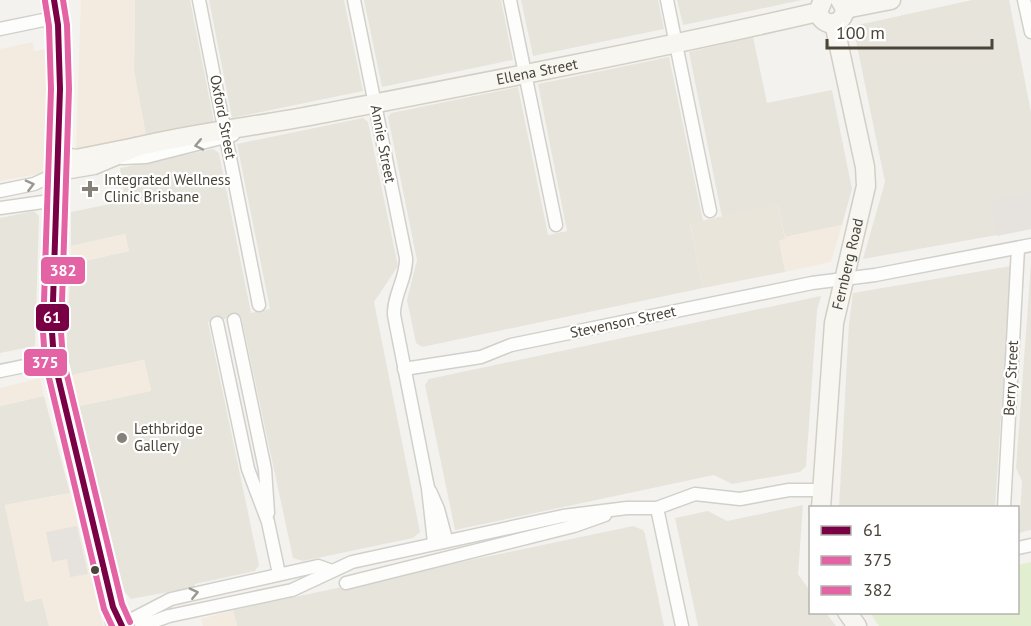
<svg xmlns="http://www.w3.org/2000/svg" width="1031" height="626" viewBox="0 0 1031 626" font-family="'PT Sans',sans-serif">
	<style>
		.residential { fill: #e7e4dc }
		.commercial { fill: #f3ebdf }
		.education { fill: #eae5da }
		.green { fill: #e1eecf }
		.parking { fill: #e6e3df }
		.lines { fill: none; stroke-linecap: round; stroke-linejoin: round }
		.street-casing { stroke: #d2d0cb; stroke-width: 15 }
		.secondary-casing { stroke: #d3cfc5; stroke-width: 21 }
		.street { stroke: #fdfdfc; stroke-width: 12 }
		.secondary { stroke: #f7f6f1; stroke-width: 18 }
		.bus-1-casing { stroke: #fff; stroke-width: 10 }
		.bus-2-casing { stroke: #fff; stroke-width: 10 }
		.bus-3-casing { stroke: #fff; stroke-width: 10 }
		.bus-1 { stroke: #7a0046; stroke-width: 6 }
		.bus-2 { stroke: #e463a4; stroke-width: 6 }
		.bus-3 { stroke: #e463a4; stroke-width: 6 }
		.oneway { stroke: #9b9791 }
		.poi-dot { fill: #868178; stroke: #fff; stroke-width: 2 }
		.bus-dot { fill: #4b4439; stroke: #fff; stroke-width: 2 }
		.labels { text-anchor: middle; stroke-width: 4.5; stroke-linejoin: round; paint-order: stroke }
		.street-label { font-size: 15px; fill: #4b4439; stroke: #fff }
		.poi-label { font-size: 15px; fill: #4b4439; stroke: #fff; text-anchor: start }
		.line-badge { stroke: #fff; stroke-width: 2 }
		.badge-label { font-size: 16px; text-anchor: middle; font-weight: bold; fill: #fff }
	</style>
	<rect width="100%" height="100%" fill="#f4f2ee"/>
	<g class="residential">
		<path d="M135,0h55l24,122 -68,14 -12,-65z"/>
		<path d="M209,0h135l19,91 -131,27z"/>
		<path d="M364,0h137l12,60 -131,27z"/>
		<path d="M521,0h137l6,29 -131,27z"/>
		<path d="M677,0h125l-119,25z"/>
		<path d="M972,0h37l22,112v117l-168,30 22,-77 -30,-146 3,-11z"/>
		<path d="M753,37l14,66 65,-13 20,99 -10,36 -57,12 -7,-32 -56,12 -33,-165z"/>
		<path d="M669,57l34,164 -13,3 13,64 -281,59 -6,-4 -9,-43 10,-40 -29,-143 3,-4 127,-26 30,148 19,-4 -29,-147z"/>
		<path d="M363,118l5,4 30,144 -24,36 46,230 -7,6 -110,23 -10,-3 -52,-242 -33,6 51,243 -4,6 -60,13v3l-64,12 -7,-8 -45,-185 72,-15 -7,-31 -72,15 -6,-24 5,-87 58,-13 -4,-17 -54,12v-34l54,-11 -5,-33 93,-19 6,4 32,160 19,-4 -33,-165z"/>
		<path d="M34,211l5,5 -4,130 -35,7v-135z"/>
		<path d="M1031,263v267l-12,3 3,-52 -6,-13z"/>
		<path d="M1011,266l-16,241h-156l10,-184 4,-30z"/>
		<path d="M821,296l-4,14 -11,156 -6,6 -68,12 -18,-9 -259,55 -30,-145 4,-6z"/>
		<path d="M44,396l26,97 -65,12 21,97 16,-4 7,28h-49v-220z"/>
		<path d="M803,505l-5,69 12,17v21l16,1 10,13h-138l-23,-108 33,-7 19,10z"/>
		<path d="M633,526l10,4 2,4 19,92h-427l-4,-16z"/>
	</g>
	<g class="commercial">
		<path d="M81,0h54l-1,71 12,65 -70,15z"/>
		<path d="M33,42l1,9 14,-2 2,123 -50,9v-132z"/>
		<path d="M842,225l-11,37 -46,10 -6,-31 6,-2v-2z"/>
		<path d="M125,234l4,17 -58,13v-18z"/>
		<path d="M144,360l7,31 -72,15 -7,-31z"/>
		<path d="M40,378l4,18 -44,10v-18z"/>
		<path d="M70,493l33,133h-54l-7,-28 -17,4 -20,-97z"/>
		<path d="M233,610l4,16h-34l-2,-7z"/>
	</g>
	<path class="education" d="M778,205l7,34 -6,2 6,31 -82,16 -13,-65z"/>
	<path class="green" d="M1031,562v64h-152l-9,-13 148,-1v-47z"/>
	<g class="parking">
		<path d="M1031,192v37l-34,7 -7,-36z"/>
		<path d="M77,526l11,48 -18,3 -3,-18 -15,3 -6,-30z"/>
	</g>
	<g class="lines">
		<g class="street-casing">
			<g id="street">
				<path d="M199,0l60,305"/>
				<path d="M354,0l52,258c1,20 -13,37 -12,57l34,173 6,54"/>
				<path d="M510,0l46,225"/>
				<path d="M667,0l43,211"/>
				<path d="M1024,0l7,32"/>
				<path d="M0,29l58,-12"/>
				<path d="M122,158l24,-1 87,-22"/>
				<path d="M0,191l34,-7 24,-11"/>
				<path d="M0,208l57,-8"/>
				<path d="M234,320l31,149 3,44"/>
				<path d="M217,323l31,146 20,53 11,52"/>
				<path d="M404,369l77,-12 30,-12 301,-62 63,-8 156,-30"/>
				<path d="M0,371l54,-11"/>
				<path d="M430,491l8,18 8,30"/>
				<path d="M657,508l25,118"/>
				<path d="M1004,508l14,-260"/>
				<path d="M1018,548l13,-3"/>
				<path d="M346,583l228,-57 31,-11"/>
				<path d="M119,626l52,-27 147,-33 14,5"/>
				<path d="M141,626l28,-10 123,-26 60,-28 211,-46 64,-8h30l38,-14 45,5 49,-9h33"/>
			</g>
		</g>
		<g class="secondary-casing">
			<g id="secondary">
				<path d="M54,0l4,25 2,64 -8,243 2,28 62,266"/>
				<path d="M823,0l-5,12c6,17 25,14 27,-3l-5,-9"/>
				<path d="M845,9l46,-9"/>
				<path id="s1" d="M136,147c61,-15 123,-21 184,-33 166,-32 333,-64 498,-102"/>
				<path d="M58,171l36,-6 42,-18 -60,12 -18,-3"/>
				<path id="s2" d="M821,508l13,-185 32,-137 -1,-19 -31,-144"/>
				<path d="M847,612l10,14"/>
			</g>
		</g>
		<use href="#street" class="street"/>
		<use href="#secondary" class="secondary"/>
		<g class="bus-1-casing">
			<path id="bus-1" d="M54,0l4,25 2,64 -8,243 2,28 59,247 9,19"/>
		</g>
		<g class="bus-2-casing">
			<path id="bus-2" d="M45,1l4,25 2,63 -8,243 2,29 59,248 8,17"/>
		</g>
		<g class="bus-3-casing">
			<path id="bus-3" d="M63,0l4,25 2,64 -8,243 2,27 59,245 8,18"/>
		</g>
		<use href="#bus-1" class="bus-1"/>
		<use href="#bus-2" class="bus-2"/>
		<use href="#bus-3" class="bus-3"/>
	</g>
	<defs><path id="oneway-chevron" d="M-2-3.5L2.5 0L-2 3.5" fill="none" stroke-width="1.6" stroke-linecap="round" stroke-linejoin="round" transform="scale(1.5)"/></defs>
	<g class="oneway">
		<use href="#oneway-chevron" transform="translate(199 145) rotate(168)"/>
		<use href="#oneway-chevron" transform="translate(30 185) rotate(-14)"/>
		<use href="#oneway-chevron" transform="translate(194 593) rotate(-13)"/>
	</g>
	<g class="poi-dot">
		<path d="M87 180h6v6h6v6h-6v6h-6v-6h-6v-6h6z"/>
		<circle cx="122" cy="438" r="6"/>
	</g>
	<circle class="bus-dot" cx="95" cy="570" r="5"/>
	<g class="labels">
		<g class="street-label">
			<text dy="5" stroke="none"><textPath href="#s1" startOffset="408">Ellena Street</textPath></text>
			<text transform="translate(223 117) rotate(79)" y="5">Oxford Street</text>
			<text transform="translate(383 144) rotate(79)" y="5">Annie Street</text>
			<text dy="5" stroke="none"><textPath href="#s2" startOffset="246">Fernberg Road</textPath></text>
			<text transform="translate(623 322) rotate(-12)" y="5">Stevenson Street</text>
			<text transform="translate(1011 378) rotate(-87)" y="5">Berry Street</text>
		</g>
		<g class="poi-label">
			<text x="104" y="185">Integrated Wellness<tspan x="104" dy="17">Clinic Brisbane</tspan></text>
			<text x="134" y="434">Lethbridge<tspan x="134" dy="17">Gallery</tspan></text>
		</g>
	</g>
	<g class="line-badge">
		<rect x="40" y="256" width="46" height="29" rx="6" fill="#e463a4"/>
		<rect x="35" y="303" width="35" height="29" rx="6" fill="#7a0046"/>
		<rect x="23" y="348" width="45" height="29" rx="6" fill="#e463a4"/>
	</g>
	<g class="badge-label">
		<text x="63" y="276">382</text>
		<text x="52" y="323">61</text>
		<text x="45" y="368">375</text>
	</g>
	<rect x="809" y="506" width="210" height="108" fill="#ffffff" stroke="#b7b4b0" stroke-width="1.5"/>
	<rect x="821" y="526" width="30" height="9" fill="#7a0046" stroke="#b7b4b0" stroke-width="1.5"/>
	<text x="863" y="536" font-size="18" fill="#4b4439">61</text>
	<rect x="821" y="556" width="30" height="9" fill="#e463a4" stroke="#b7b4b0" stroke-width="1.5"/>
	<text x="863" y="566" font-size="18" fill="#4b4439">375</text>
	<rect x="821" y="586" width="30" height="9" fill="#e463a4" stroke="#b7b4b0" stroke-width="1.5"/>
	<text x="863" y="596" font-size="18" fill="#4b4439">382</text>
	<path d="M827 39v9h165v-9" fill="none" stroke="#4b4439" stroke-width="3"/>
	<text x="836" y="39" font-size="18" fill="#4b4439" stroke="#ffffff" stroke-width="4.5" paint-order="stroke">100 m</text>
</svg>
